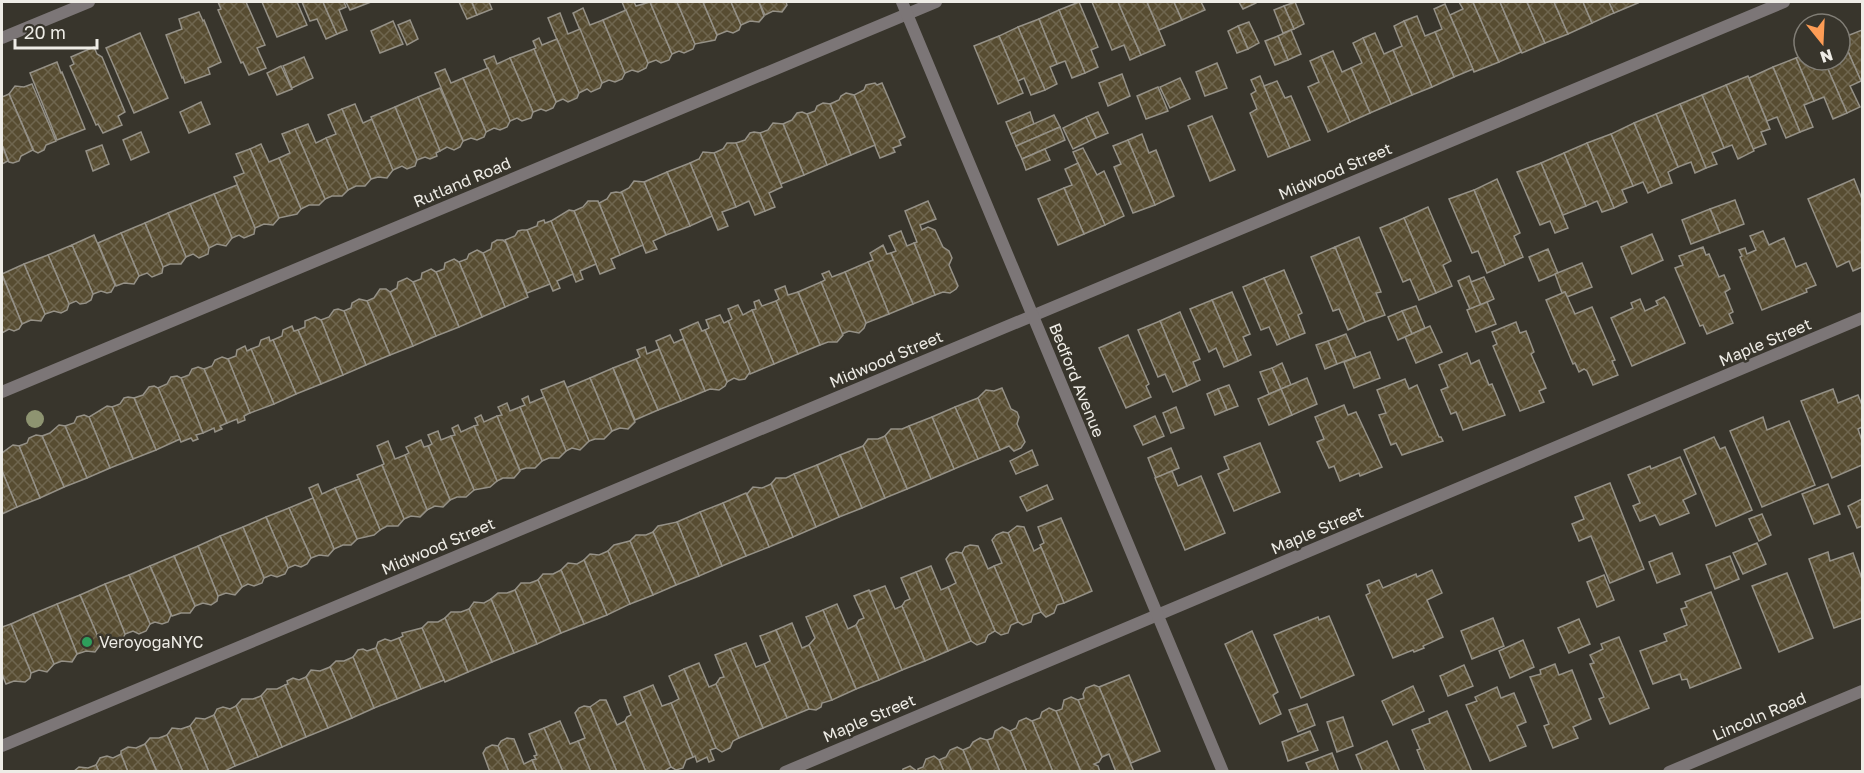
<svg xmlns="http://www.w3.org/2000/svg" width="1864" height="773" viewBox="0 0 1864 773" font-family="'Golos Text',sans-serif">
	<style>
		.building { fill: url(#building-cross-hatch); stroke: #959187; stroke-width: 1.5 }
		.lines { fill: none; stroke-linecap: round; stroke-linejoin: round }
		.minor { stroke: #7c7677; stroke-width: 12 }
		.tertiary { stroke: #7c7677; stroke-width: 12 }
		.tree { fill: #8e9471 }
		.leisure-dot { fill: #2e9e5b; stroke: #38352c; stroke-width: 2 }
		.labels { text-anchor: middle; stroke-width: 5; stroke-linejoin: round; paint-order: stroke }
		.street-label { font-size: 16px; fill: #eeece6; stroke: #38352c }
		.poi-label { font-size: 16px; fill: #eeece6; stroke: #38352c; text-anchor: start }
	</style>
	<defs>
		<pattern id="building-cross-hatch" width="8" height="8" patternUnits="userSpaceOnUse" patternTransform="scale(1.5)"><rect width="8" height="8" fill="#574c31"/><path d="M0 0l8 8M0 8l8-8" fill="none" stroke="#6f664f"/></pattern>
	</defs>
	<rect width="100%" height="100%" fill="#38352c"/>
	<g class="building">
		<path d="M218,2h28l19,43 -8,3 9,20 -17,7 -6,-13 -2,1 -23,-53 3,-1z"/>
		<path d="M262,2h35l10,23 -30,12z"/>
		<path d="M302,2h21l14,32 -11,5 -9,-20 -7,2z"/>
		<path d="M323,2h21l2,5 -7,3 8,20 -10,4z"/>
		<path d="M346,2h25l-21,8z"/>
		<path d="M459,2h13l5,13 -10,4z"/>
		<path d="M472,2h17l3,7 -15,6z"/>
		<path d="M622,2h12l2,4 14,-4 22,52 -3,6 -8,3 -5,-3 -8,3z"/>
		<path d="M650,2h27l18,42 -2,5 -9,4 -5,-2 -7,3z"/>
		<path d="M677,2h26l14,33 -2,5 -20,4z"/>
		<path d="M703,2h28l10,23 -2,5 -6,3 -6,-2 -10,4z"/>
		<path d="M731,2h28l5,14 -5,6 -9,-1 -9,4z"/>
		<path d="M759,2h27l1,3 -5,7 -9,-1 -8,4z"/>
		<path d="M1079,2l19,45 -7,3 7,17 -13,6 -26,-63z"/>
		<path d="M1092,2h26l23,53 -11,5 -6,-15 -12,5z"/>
		<path d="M1118,2h29l18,43 -24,10z"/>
		<path d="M1147,2h27l8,18 -23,10z"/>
		<path d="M1174,2h27l4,8 -23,10z"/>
		<path d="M1239,2h17v1l-13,6z"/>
		<path d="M1295,2l9,22 -10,5 -10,-23z"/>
		<path d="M1459,2h14l26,60 -25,10 -24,-57 13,-6z"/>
		<path d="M1473,2h27l21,50 -22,10z"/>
		<path d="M1500,2h27l18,41 -23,10z"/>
		<path d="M1527,2h27l14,32 -23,9z"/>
		<path d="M1554,2h29l9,21 -24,11z"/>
		<path d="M1583,2h26l5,11 -22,10z"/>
		<path d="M1609,2h28l1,1 -24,10z"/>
		<path d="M1445,4l28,65 -19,8 -19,-45 7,-3 -8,-20z"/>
		<path d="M1284,6l10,23 -11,4 -9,-23z"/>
		<path d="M583,8l7,17 13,-5 22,53 -3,6 -7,3 -6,-2 -7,3 -29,-70z"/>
		<path d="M626,10l22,53 -2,5 -8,4 -6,-2 -7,3 -22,-53z"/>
		<path d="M1059,10l26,63 -13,5 -7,-17 -8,3 -18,-45z"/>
		<path d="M199,12l4,9 1,-1 17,42 -13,6 2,6 -25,9 -2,-6 -1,1 -16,-43 16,-6 -3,-10z"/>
		<path d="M560,13l8,21 12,-5 22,54 -2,5 -9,4 -4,-3 -8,4 -31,-75z"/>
		<path d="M1417,16l8,20 10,-4 19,45 -22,10 -28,-66z"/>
		<path d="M1039,19l18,45 -7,3 7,17 -12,6 -27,-63z"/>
		<path d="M410,20l8,19 -11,6 -9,-20z"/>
		<path d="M393,21l10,23 -23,9 -9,-22z"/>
		<path d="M1404,21l28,66 -20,8 -19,-45 9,-4 -8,-20z"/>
		<path d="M1249,22l10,21 -11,6 -10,-23z"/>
		<path d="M1238,26l10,23 -11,4 -9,-22z"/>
		<path d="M1018,27l27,63 -14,5 -7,-17 -6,3 -19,-45z"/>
		<path d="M1291,30l10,24 -13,6 -10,-24z"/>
		<path d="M1862,30v51h-1l-19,-43z"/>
		<path d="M140,33l28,65 -34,15 -28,-65z"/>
		<path d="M1375,33l9,21 9,-4 19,45 -21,9 -28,-66z"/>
		<path d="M999,36l24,57 -25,11 -24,-58z"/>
		<path d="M1278,36l10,24 -13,5 -10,-24z"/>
		<path d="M539,38l3,7 15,-6 22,54 -2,5 -9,4 -5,-3 -7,3 -22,-53 2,-1 -3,-7z"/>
		<path d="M1363,38l28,66 -21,9 -19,-45 11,-5 -9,-20z"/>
		<path d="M1842,38l19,43 -11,5 10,21 -13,6 -23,-53h16v-21z"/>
		<path d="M94,47l3,7 5,3 23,55 -7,4 4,9 -19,8 -5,-9 -2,1 -26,-59 4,-2 -3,-7z"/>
		<path d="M534,49l22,53 -3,6 -7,3 -5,-2 -8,3 -23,-54z"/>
		<path d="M1333,51l9,21 9,-4 19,45 -20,9 -29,-66z"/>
		<path d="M1804,54v6h20l23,53 -14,6 -9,-22 -10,4 -18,-43z"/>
		<path d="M494,56l3,8 13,-6 23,54 -2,6 -9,3 -5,-3 -7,3 -26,-61z"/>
		<path d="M1321,56l29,66 -22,10 -20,-45 11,-5 -9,-21z"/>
		<path d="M304,57l9,21 -21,10 -9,-22z"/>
		<path d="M1796,58l18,43 -10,4 9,22 -13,5 -27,-65z"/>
		<path d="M57,62l4,11 1,-1 23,57 -28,11 -27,-67z"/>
		<path d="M1217,63l10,25 -22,8 -9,-24z"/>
		<path d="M281,66l11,23 -15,6 -10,-22z"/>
		<path d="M1773,67l27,65 -14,6 -9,-21 -10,4 -18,-43z"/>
		<path d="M488,68l22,53 -3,6 -7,3 -6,-2 -8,4 -23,-54z"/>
		<path d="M445,69l6,14 12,-5 23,54 -2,5 -7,3 -6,-2 -8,3 -28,-68z"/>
		<path d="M1122,74l8,22 -22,10 -9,-23z"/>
		<path d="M1260,76l30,72 -22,9 -18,-44 7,-4 -6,-15 5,-3 -5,-11z"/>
		<path d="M1748,76l22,53 -9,3 5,12 -13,5 -27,-64z"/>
		<path d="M1180,78l10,21 -20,9 -10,-21z"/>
		<path d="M1277,81l8,17 6,-2 19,44 -20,8 -26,-62z"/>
		<path d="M875,83l2,2 5,-2 23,54 -6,3 2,5 -8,3 2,4 -15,6 -26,-63 10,-5 2,-5z"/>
		<path d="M32,84l24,57 -10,4 -2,5 -6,3 -4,-2 -25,-57 6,-8 9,1z"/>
		<path d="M1726,85l28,66 -16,8 -6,-14 -8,3 -22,-53z"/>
		<path d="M1158,87l10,24 -22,8 -9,-23z"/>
		<path d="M440,88l23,53 -3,6 -6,3 -7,-3 -7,4 -22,-54z"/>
		<path d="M846,93l8,2 21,50 -24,10 -21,-51 9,-4 2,-4z"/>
		<path d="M9,94l24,56 -12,6 -2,5 -6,2 -4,-1 -7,-17v-48z"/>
		<path d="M1702,95l22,53 -12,5 5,11 -11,4 -26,-64z"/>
		<path d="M418,97l22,54 -4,2 1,3 -7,3 -5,-2 -8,3 -22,-53z"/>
		<path d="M201,102l9,22 -21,9 -9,-21z"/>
		<path d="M823,103l7,1 21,51 -24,10 -20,-51 8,-3 2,-5z"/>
		<path d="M355,104l8,19 9,-4 21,51 -6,8 -9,-1 -7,2 -29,-70z"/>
		<path d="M1680,104l26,64 -11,5 -4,-11 -13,5 -22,-53z"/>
		<path d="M395,107l22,53 -2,6 -8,3 -5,-3 -9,4 -22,-53z"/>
		<path d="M342,109l29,70 -6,7h-9l-8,4 -22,-52 10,-4 -8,-19z"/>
		<path d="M802,112l5,2 20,51 -23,10 -21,-51 9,-4 5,-7z"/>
		<path d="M1030,112l4,12 -23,10 -5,-12z"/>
		<path d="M1098,112l10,21 -12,5 -10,-21z"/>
		<path d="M1656,114l22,53 -10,5 4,11 -11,4 -27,-64z"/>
		<path d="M1054,115l6,12 -44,19 -5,-12z"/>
		<path d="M1212,116l23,54 -25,11 -22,-55z"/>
		<path d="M1086,117l10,21 -23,11 -10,-21z"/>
		<path d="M773,123l10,1 21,51 -23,9 -21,-51 8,-3z"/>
		<path d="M1634,123l27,64 -13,6 -5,-11 -10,4 -22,-52z"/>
		<path d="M308,124l8,19 10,-5 22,52 -6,6h-10l-7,3 -30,-70z"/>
		<path d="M1060,127l5,13 -43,19 -6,-13z"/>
		<path d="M295,129l30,70 -6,6h-10l-8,4 -22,-51 11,-5 -8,-19z"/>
		<path d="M141,132l8,20 -18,8 -8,-20z"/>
		<path d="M754,132l6,1 22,54 -13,6 6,14 -10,4 -29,-68 9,-3 5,-7z"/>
		<path d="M1142,134l7,19 7,-3 18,46 -19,9 -27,-65z"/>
		<path d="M1611,134l22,52 -11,4 5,12 -13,6 -27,-65z"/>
		<path d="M1128,140l27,65 -22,8 -19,-46 7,-3 -8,-18z"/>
		<path d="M727,143h9l29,68 -10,4 -6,-14 -13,6 -22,-54 9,-4z"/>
		<path d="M1587,143l27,65 -12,4 -5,-11 -11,5 -22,-53z"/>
		<path d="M261,144l8,18 10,-4 22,51 -4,5 -18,4 -29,-69z"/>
		<path d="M2,145l6,16 -6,3z"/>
		<path d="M102,145l7,19 -16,7 -7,-20z"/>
		<path d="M1083,148l14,27 7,-4 20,45 -19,9 -32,-73z"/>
		<path d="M250,149l29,69 -6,7 -9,-1 -9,4 -21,-51 10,-4 -8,-19z"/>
		<path d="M1045,149l5,11 -24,10 -4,-11z"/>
		<path d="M703,152l11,1 22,54 -14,5 6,14 -10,4 -28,-67 9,-4z"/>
		<path d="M1564,153l22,53 -23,9 -22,-52z"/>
		<path d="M690,163l22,53 -22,10 -23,-54z"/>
		<path d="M1078,163l27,62 -21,9 -20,-46 8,-3 -7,-16z"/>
		<path d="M1541,163l27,65 -13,5 -5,-12 -10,4 -23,-53z"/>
		<path d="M667,172l23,54 -24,9 -22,-53z"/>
		<path d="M1497,179l23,54 -6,3 9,21 -18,8 -31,-75z"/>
		<path d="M1854,179l8,20v68l-9,4 -4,-10 -12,6 -29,-68z"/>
		<path d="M634,181l10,1 22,53 -13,6 4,8 -11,4 -25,-61 8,-4z"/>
		<path d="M237,185l18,43 -1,6 -10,4 -5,-3 -7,3 -18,-44z"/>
		<path d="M1064,188l20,46 -26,11 -20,-46z"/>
		<path d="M1474,190l31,75 -18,8 -9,-22 -6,2 -23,-54z"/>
		<path d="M616,192l6,1 21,52 -23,10 -21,-52 8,-4 4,-6z"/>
		<path d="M214,194l18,44 -6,8 -9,-2 -8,4 -19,-44z"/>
		<path d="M1735,200l9,24 -24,9 -10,-24z"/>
		<path d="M588,201h10l22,54 -9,4 4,9 -15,6 -26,-63 9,-4z"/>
		<path d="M928,201l8,18 -16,6 2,5 6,-3 7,3 8,17 6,4 3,7 -3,7 9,21 -2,3 -6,4 -7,-1 -8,3 -21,-52 3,-1 -12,-31z"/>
		<path d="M190,204l19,44 -1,6 -9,4 -6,-4 -7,3 -18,-44z"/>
		<path d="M1428,207l23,54 -8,4 9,21 -16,7 -32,-75z"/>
		<path d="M1710,209l10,24 -29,11 -9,-24z"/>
		<path d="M569,210l5,1 22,53 -16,7 3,8 -7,3 -25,-61z"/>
		<path d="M168,213l18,44 -5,7h-11l-7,3 -18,-44z"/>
		<path d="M1404,218l32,75 -17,7 -9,-21 -7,3 -23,-54z"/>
		<path d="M544,220l1,3 6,-2 22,53 -16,7 3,7 -7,3 -26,-61 10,-4 1,-4z"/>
		<path d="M145,223l18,44 -1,6 -10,4 -5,-4 -8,3 -18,-43z"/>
		<path d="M522,230h5l23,54 -23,9 -22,-53 10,-4 3,-5z"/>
		<path d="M901,231l6,15 7,-3 21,52 -22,9 -22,-51 5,-2 -7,-15z"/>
		<path d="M1763,231l6,14 15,-7 12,29 10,-4 10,22 -10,4 1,3 -45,18 -22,-53 2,-1 -3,-6 6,-2 2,6 9,-4 -6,-14z"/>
		<path d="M121,233l18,43 -5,8 -10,-1 -8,3 -18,-43z"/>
		<path d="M1652,234l11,26 -31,14 -11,-27z"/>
		<path d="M94,235l21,50 -4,7 -4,1 -6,-2 -8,3 -21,-49z"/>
		<path d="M1359,237l22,55 -5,1 9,22 -20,7 -30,-75z"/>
		<path d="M497,240h6l3,3 22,54 -23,10 -22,-54 8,-4 1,-6z"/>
		<path d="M72,245l21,49 -2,6 -5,3 -6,1 -4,-3 -7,3 -21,-49z"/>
		<path d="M883,245l4,9 4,-1 22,51 -24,10 -21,-52 5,-2 -3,-7z"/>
		<path d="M1335,247l30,75 -17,8 -9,-21 -6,2 -22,-54z"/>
		<path d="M1703,247l3,8 3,-1 10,23 5,-2 6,14 -5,3 8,20 -4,2 4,9 -26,11 -4,-9 -3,1 -25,-58 8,-3 -4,-9z"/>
		<path d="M1548,249l10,24 -19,8 -10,-24z"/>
		<path d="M477,250l6,3 22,54 -23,10 -23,-55 8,-3 2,-5z"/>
		<path d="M48,255l21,49 -2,6 -6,3 -7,-2 -9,3 -21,-50z"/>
		<path d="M454,259l5,3 23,55 -23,10 -23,-55 8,-3 1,-6z"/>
		<path d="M868,262l21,52 -23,9 -21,-51z"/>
		<path d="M1582,263l10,24 -25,10 -2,-5 -3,1 -7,-19z"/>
		<path d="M24,264l21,50 -4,7 -10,-1 -9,4 -20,-50z"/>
		<path d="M431,269l5,3 23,55 -23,9 -23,-54 8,-3 1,-6z"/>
		<path d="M1284,270l18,43 -4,2 7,18 -15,6 -26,-61z"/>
		<path d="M829,271l3,6 13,-5 21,51 -2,5 -5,5 -10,-2 -7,3 -21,-52 4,-2 -3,-6z"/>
		<path d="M2,275l20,49 -3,5 -5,2 -5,-2 -7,4z"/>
		<path d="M1469,276l12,29 -11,4 -12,-28z"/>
		<path d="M1484,277l10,22 -13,6 -10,-23z"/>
		<path d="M407,278l6,4 23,54 -23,10 -23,-54 7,-4 1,-6z"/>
		<path d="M1264,278l26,61 -13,6 -8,-18 -8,3 -18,-43z"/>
		<path d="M821,282l22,53 -6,7h-9l-8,3 -22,-53z"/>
		<path d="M785,286l3,9 10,-3 22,53 -22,9 -22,-53 3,-2 -4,-9z"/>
		<path d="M380,289h6l4,3 23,54 -23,9 -23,-54 7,-3z"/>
		<path d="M1232,292l18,42 -7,3 8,18 -13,6 -26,-61z"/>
		<path d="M1565,292l10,22 17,-7 23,53 -3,1 6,14 -25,10 -6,-14 -3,-2 -5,3 -4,-9 -2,1 -27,-64z"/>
		<path d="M1664,297l3,4 18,42 -53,23 -21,-48 22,-10 -2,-5 9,-4 5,12 13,-6 -2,-4z"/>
		<path d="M359,299l8,2 23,54 -24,10 -22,-54 7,-3 1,-5z"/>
		<path d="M759,300l3,6 14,-5 22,53 -24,10 -22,-54 4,-1 -2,-7z"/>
		<path d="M1212,300l26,61 -14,6 -8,-19 -7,4 -19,-43z"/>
		<path d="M1487,302l9,22 -20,8 -9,-22z"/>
		<path d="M738,305l5,10 9,-5 22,54 -24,10 -22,-53 4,-2 -4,-10z"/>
		<path d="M1416,306l9,22 -13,6 -10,-23z"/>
		<path d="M338,309l6,2 22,54 -23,10 -22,-55 8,-3 5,-7z"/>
		<path d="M1402,311l10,23 -14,6 -10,-23z"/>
		<path d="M1180,312l20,47 -7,3 7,18 -13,6 -27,-65z"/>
		<path d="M720,315l4,8 4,-2 22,51 -5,7 -6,1 -5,-2 -7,4 -22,-52 4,-2 -3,-8z"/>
		<path d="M315,317l6,3 22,55 -22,9 -23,-54 7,-3v-6z"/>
		<path d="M1160,321l27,65 -14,6 -8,-18 -7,3 -20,-47z"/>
		<path d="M698,322l4,9 3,-1 22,52 -2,4 -6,4 -9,-1 -5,2 -25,-61z"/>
		<path d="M1516,322l4,11 6,-2 8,21 -3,2 15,34 -7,3 5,11 -24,9 -27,-65 4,-2 -5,-12z"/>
		<path d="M292,326l2,5 4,-1 23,54 -25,10 -23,-54 9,-4 1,-6z"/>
		<path d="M1430,326l12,26 -26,11 -11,-26z"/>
		<path d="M1346,334l10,23 -19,7 -9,-23z"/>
		<path d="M670,335l4,8 9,-4 22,52 -24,10 -25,-60z"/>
		<path d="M1128,335l21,49 -3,2 5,11 -25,11 -27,-60z"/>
		<path d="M269,337l1,4 3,-1 23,54 -22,10 -23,-55 8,-3 2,-6z"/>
		<path d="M1328,341l9,23 -12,5 -9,-24z"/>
		<path d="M245,346l2,5 4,-2 23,55 -24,9 -22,-54 8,-3 1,-6z"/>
		<path d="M645,347l2,7 12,-5 22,52 -23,9 -22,-51 4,-2 -3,-7z"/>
		<path d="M1370,352l10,26 -26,10 -10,-26z"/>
		<path d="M1467,353l4,11 8,-4 10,25 3,-1 13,31 -42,15 -7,-18 -5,2 -10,-24 7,-3 -9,-22z"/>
		<path d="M222,357l6,2 22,54 -6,3 1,4 -7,3 -1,-4 -10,4 -23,-54 8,-3 3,-6z"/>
		<path d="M636,359l22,51 -23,10 -22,-52z"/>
		<path d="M1282,363l9,22 -10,4 -9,-21z"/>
		<path d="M198,367l6,2 23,54 -7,3 2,3 -7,3 -1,-4 -11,5 -22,-55 8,-3 3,-6z"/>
		<path d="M613,368l22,54 -7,7 -8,-1 -8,3 -22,-53z"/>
		<path d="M1272,368l9,21 -12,5 -9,-22z"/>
		<path d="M177,376l4,2 22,55 -7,2 2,4 -5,2 -2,-3 -10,4 -23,-54 9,-4 4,-7z"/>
		<path d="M590,378l22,53 -8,8h-9l-6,2 -23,-53z"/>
		<path d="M1307,378l10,26 -25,11 -11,-26z"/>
		<path d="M1405,379l4,10 8,-4 22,52h2l2,4 -41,14 -6,-12 -5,2 -12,-30 7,-2 -9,-23z"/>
		<path d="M564,381l25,60 -9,9 -8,-2 -6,3 -25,-61z"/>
		<path d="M1229,385l9,21 -11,4 -9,-21z"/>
		<path d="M154,386l4,2 22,51 -24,11 -22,-52 9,-3 6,-8z"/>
		<path d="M1002,388l9,21 6,3 2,5 -2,7 8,18 -4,6 -7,3 -5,-5 -9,4 -22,-52 8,-8 8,1z"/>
		<path d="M1218,389l9,21 -12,5 -8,-21z"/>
		<path d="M1281,389l11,26 -23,10 -11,-26z"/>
		<path d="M1833,389l5,14 20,-8 4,10v22l-4,2 4,12v24l-30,13 -31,-77z"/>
		<path d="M528,396l2,7 14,-6 22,54 -7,7h-10l-7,3 -22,-54 5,-2 -3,-6z"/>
		<path d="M128,397l6,1 22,52 -23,9 -21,-52 8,-3 4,-6z"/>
		<path d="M978,398l22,52 -22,9 -23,-52z"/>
		<path d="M507,403l3,8 10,-4 22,54 -7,7h-9l-6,2 -23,-54 5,-1 -4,-8z"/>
		<path d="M1344,405l4,10 8,-3 26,55 -22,9 -1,-3 -19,8 -6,-15 -5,2 -12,-26 7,-3 -9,-22z"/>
		<path d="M107,406l5,1 21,52 -23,9 -21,-51z"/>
		<path d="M955,407l23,52 -24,10 -22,-52z"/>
		<path d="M1176,407l8,21 -13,5 -8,-20z"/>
		<path d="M84,415l5,2 21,51 -23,10 -22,-52 9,-3 3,-6z"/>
		<path d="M481,415l3,7 13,-6 23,55 -6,7h-11l-6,3 -23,-55 4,-1 -3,-7z"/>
		<path d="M1155,416l9,20 -21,9 -9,-19z"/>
		<path d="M932,417l22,52 -23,10 -22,-53z"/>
		<path d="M1763,417l4,13 22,-9 26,64 -53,22 -32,-76z"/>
		<path d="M59,425l6,1 22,52 -23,9 -22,-51 8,-3z"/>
		<path d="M458,425l3,7 13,-6 23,55 -7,6 -16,3 -23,-54 4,-1 -3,-7z"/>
		<path d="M909,426l22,53 -24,10 -22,-53 6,-7h11z"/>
		<path d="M438,431l3,9 10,-4 23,54 -8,7h-9l-7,3 -22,-54 4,-2 -4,-9z"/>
		<path d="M36,435l6,1 22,51 -24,11 -21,-52 8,-3 2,-5z"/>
		<path d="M885,436l22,53 -22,9 -22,-52 5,-7h10z"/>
		<path d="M1714,437l6,12 5,-2 27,63 -36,16 -32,-76z"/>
		<path d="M421,440l3,7 4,-1 22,54 -7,7 -8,-1 -8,4 -22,-55 4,-2 -3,-6z"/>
		<path d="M388,441l7,18 10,-4 22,55 -7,7 -9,-1 -7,3 -22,-54 2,-1 -7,-18z"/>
		<path d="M1260,443l20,49 -46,19 -16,-37 11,-5 -5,-12z"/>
		<path d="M13,445l6,1 21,52 -23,9 -15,-36v-18z"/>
		<path d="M863,446l22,52 -23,10 -22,-53z"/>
		<path d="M1171,448l8,20 -23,10 -8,-20z"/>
		<path d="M1032,450l6,15 -22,9 -6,-13z"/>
		<path d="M840,455l22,53 -23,9 -22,-52z"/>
		<path d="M1680,457l16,37 -13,6 6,13 -29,12 -5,-10 -15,6 -7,-15 7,-3 -12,-28 22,-9 1,3z"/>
		<path d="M382,465l22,54 -6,7h-11l-7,4 -23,-55z"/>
		<path d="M817,465l22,52 -23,10 -22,-53z"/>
		<path d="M2,471l15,36 -15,7z"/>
		<path d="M1172,471l6,15 23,-10 24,57 -40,17 -30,-72z"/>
		<path d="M794,474l22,53 -23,10 -22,-53 5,-6h10z"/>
		<path d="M359,479l21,51 -6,5 -17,4 -22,-51z"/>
		<path d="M1610,483l34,86 -34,14 -19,-47 -12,5 -7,-17 12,-5 -9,-22z"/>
		<path d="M318,484l4,10 13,-6 22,51 -6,6h-8l-9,4 -25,-61z"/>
		<path d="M771,484l22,53 -24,10 -22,-53 6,-7 9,1z"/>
		<path d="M1828,484l12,30 -26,10 -12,-30z"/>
		<path d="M1047,485l6,14 -26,12 -7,-14z"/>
		<path d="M746,493l23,54 -23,9 -23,-53z"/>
		<path d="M313,498l21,51 -6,7 -9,-1 -8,3 -22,-50z"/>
		<path d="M1862,499v27l-5,2 -9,-22z"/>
		<path d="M723,503l23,53 -24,10 -22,-54z"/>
		<path d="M289,508l22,50 -4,6 -6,3 -6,-2 -7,3 -22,-51z"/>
		<path d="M700,512l22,54 -23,10 -22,-54z"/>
		<path d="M1762,514l9,21 -12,6 -10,-22z"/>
		<path d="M266,517l22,51 -3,6 -8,3 -6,-2 -7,3 -21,-51z"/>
		<path d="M1061,518l31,73 -28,12 -23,-56 -1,-2 4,-2 -6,-16z"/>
		<path d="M677,522l22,54 -23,9 -23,-53 5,-6z"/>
		<path d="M1017,526l7,1 10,24 7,-4 23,56 -7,2 -3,8 -8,4 -5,-5 -33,-79z"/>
		<path d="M243,527l21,51 -2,5 -8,3 -6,-2 -6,3 -22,-51z"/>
		<path d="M653,532l23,53 -23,10 -23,-54 6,-6h10z"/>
		<path d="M1003,532l5,1 33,79 -8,3 -2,7 -8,3 -5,-3 -24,-56 8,-3 -10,-23 4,-5z"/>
		<path d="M220,536l22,51 -7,8 -9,-2 -8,3 -20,-50z"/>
		<path d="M630,541l23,54 -23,9 -22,-53 6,-6z"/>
		<path d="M1757,543l9,21 -23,10 -10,-21z"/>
		<path d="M970,545l8,1 10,23 6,-3 24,56 -7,3 -3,8 -7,2 -6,-4 -33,-78 3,-6z"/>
		<path d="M198,546l20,50 -1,5 -6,4 -8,-2 -8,3 -21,-50z"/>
		<path d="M608,551l22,53 -23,11 -23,-55 6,-6 9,1z"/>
		<path d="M956,552l6,1 33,78 -7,4 -3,7 -8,3 -6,-4 -23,-54 8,-4 -10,-24 4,-5z"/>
		<path d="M1828,552l2,9 23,-8 9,26v39l-28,10 -25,-69z"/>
		<path d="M1672,553l8,21 -23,9 -8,-21z"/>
		<path d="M174,556l21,50 -5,7h-9l-9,3 -22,-50z"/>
		<path d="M1730,556l9,23 -24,10 -9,-24z"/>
		<path d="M584,560l23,55 -23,9 -23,-54 7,-7 9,1z"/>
		<path d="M150,566l21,49 -3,7 -6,2 -7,-2 -5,2 -21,-49z"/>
		<path d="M931,566l10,24 7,-3 23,54 -23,10 -32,-79z"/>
		<path d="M561,570l23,54 -23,9 -23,-53 5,-6h10z"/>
		<path d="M1432,570l10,23 -15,7 16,37 -20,9 1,2 -10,4 -1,-2 -20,8 -27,-63 4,-2 -3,-8 12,-5 4,8 33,-14 1,3z"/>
		<path d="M916,572l32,79 -23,10 -23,-55 3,-5 5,-2 -9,-21z"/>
		<path d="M1787,573l26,65 -34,14 -27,-66z"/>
		<path d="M129,575l21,49 -4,7 -7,3 -6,-3 -8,3 -20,-50z"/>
		<path d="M1604,575l10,25 -17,7 -10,-25z"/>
		<path d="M538,580l23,53 -24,11 -22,-54 6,-7h9z"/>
		<path d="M105,584l20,50 -3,7 -7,3 -6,-3 -8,3 -21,-49z"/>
		<path d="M885,586l10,23 7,-3 23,55 -23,9 -33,-78z"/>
		<path d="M515,590l22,54 -23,9 -23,-54 7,-6h9z"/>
		<path d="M869,590l33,80 -23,10 -23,-55 3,-5 5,-2 -10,-22z"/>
		<path d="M1711,592l30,76 -51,20 -3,-9 -5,1 -2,-6 -27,10 -13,-33 27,-10 -3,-7 23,-9 -6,-16 6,-2 -2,-5z"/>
		<path d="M80,595l21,49 -6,8 -9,-1 -9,3 -20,-50z"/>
		<path d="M491,599l23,54 -22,9 -23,-53 5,-7 10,1z"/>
		<path d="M57,604l20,50 -5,8 -10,-1 -8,3 -21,-50z"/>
		<path d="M837,604l11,25 8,-4 23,55 -23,9 -33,-79z"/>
		<path d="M469,609l23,53 -24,10 -23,-54 6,-6h10z"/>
		<path d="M823,610l33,79 -24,11 -23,-55 6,-7 -9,-21z"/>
		<path d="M33,614l21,50 -7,8 -8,-2 -8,3 -20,-49z"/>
		<path d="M1329,616l25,59 -53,23 -27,-63 44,-18 1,3z"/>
		<path d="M445,618l23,54 -23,10 -23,-54 6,-6h10z"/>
		<path d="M1493,618l11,28 -32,13 -11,-28z"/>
		<path d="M1579,619l11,25 -21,9 -11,-25z"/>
		<path d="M792,623l10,25 7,-3 23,55 -10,3 -1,4 -5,3 -7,-1 -33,-79z"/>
		<path d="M11,624l20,49 -1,5 -5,4 -11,-1 -8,3 -4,-10v-47z"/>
		<path d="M422,628l22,52 -23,9 -22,-51 4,-2 -1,-3z"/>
		<path d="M776,630l33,79 -22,9 -23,-54 6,-3 -10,-25z"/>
		<path d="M1252,631l26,61 -5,3 8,19 -21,10 -35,-80z"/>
		<path d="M1619,637l30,71 -39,16 -11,-25 5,-2 -14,-33 4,-1 -4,-8 13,-6 -2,-5z"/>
		<path d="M399,638l22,51 -24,10 -21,-51 2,-6 7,-3 6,2z"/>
		<path d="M1523,640l11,27 -24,11 -11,-27z"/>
		<path d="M746,643l10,24 8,-3 23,54 -24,10 -33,-79z"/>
		<path d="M376,648l21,51 -23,9 -21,-51 5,-7 5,-1 4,2z"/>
		<path d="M730,649l33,79 -24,10 -23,-54 4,-6 4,-1 -9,-22z"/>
		<path d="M353,657l21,51 -22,10 -22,-51 6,-6h8z"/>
		<path d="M699,663l10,24 7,-3 23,54 -6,3 -3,7 -8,4 -6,-4 -32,-79z"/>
		<path d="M1555,664l4,11 13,-5 19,49 -18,8 5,11 -25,10 -9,-22 5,-2 -19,-47 11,-3 -1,-4z"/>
		<path d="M1464,665l9,21 -25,10 -8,-20z"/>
		<path d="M330,667l22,51 -24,10 -22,-51 5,-7 9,1z"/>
		<path d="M684,669l32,79 -6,2 4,10 -5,2 -2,-5 -10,5 -2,-6 -2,1 -22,-54 8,-4 -10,-23z"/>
		<path d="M1129,675l31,76 -29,12 -32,-76z"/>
		<path d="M306,677l22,51 -22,9 -21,-52 3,-1 -1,-3 6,-3 6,2z"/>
		<path d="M285,685l21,52 -24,10 -21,-51 6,-7h10z"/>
		<path d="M653,685l9,21 9,-3 22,54 -7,3 -3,8 -7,2 -5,-3 -32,-76z"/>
		<path d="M1094,685l5,2 35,85h-18l-7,-18 -7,3 -24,-57 6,-2 -1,-4 3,-6z"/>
		<path d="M1413,686l11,25 -31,14 -11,-24z"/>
		<path d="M1497,687l4,11 13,-5 12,29 -9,4 9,20 -36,15 -24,-56 11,-4 -2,-4z"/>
		<path d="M639,691l32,76 -8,5h-17l-21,-51 2,-4 4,-2 -7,-18z"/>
		<path d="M261,696l21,51 -24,10 -22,-51 6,-7h11z"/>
		<path d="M1071,697l7,3 24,57 -3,5 -5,2 4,2 2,6h-19l-25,-61 6,-2 2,-9z"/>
		<path d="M600,700h6l11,25 8,-4 21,51h-29l-27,-65z"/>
		<path d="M1307,704l8,21 -17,7 -9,-22z"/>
		<path d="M236,706l22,51 -23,9 -21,-51 3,-6 6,-2 7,2z"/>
		<path d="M584,706l6,1 27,65h-26l-13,-31 7,-3 -10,-25 4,-5z"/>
		<path d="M1049,708l7,3 25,61h-28l-21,-51 8,-3 2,-6z"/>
		<path d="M1447,711l25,61h-46l-9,-22 3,-1 -8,-19 18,-7 -1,-4z"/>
		<path d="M214,715l21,51 -12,6h-14l-19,-46 6,-8 9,1z"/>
		<path d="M1343,717l10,29 -16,6 -10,-30z"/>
		<path d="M1026,718l6,3 21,51h-26l-17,-41 6,-3 3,-7z"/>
		<path d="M560,721l10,23 8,-3 13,31h-28l-19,-44z"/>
		<path d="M190,726l19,46h-26l-16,-37 5,-7 9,1z"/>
		<path d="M1002,727l8,4 17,41h-27l-13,-32 6,-2 2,-7z"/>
		<path d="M544,728l19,44h-26l-5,-12 4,-1 -2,-3 3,-1 -8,-21z"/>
		<path d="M1310,731l8,19 -30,11 -6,-19z"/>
		<path d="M167,735l16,37h-26l-12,-28 5,-6h9z"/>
		<path d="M507,738l7,1 10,25 8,-4 5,12h-28l-11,-26 3,-5z"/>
		<path d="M980,738l7,2 13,32h-28l-9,-22 7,-3 3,-5z"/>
		<path d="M1387,741l13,31h-37l-7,-17z"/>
		<path d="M145,744l12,28h-29l-7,-18v-3l7,-4 8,1z"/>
		<path d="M492,745l6,1 11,26h-19l-7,-19 3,-5z"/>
		<path d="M957,747l6,3 9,22h-28l-5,-12 7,-3 4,-7z"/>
		<path d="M1332,753l7,19h-32l2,-2 -3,-7z"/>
		<path d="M121,754l7,18h-29l-3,-7 4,-7 7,-2 6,2z"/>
		<path d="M934,756l5,4 5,12h-26v-3l5,-2 3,-8z"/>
		<path d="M96,765l3,7h-26l6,-5 9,1z"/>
		<path d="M910,766l8,6h-16l1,-3z"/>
	</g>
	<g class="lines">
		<g class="minor">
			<path d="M2,38l87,-36"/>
			<path d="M2,392l934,-390"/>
			<path d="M2,746l1782,-744"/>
			<path d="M785,772l1077,-454"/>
			<path d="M1669,772l193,-81"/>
		</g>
		<path class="tertiary" d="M902,2l321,770"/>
	</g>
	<circle class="tree" cx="35" cy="419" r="9"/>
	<circle class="leisure-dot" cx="87" cy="642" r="6"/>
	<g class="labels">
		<g class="street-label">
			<text transform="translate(1335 171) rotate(-23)" y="6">Midwood Street</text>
			<text transform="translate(462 182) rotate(-23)" y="6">Rutland Road</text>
			<text transform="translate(1765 342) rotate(-23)" y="6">Maple Street</text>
			<text transform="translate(886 359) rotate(-23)" y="6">Midwood Street</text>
			<text transform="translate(1077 380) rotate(68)" y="6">Bedford Avenue</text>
			<text transform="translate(1317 530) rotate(-23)" y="6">Maple Street</text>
			<text transform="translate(438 546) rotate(-23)" y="6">Midwood Street</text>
			<text transform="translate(1759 716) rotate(-23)" y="6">Lincoln Road</text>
			<text transform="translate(869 718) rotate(-23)" y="6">Maple Street</text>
		</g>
		<g class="poi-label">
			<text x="99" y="648">VeroyogaNYC</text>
		</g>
	</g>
	<rect width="1864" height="773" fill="none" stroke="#eeece6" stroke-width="6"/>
	<g transform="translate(1822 42) rotate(162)"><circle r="28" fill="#38352c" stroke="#817e76" stroke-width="1.5"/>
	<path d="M0-4.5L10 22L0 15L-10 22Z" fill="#fd9c55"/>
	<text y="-9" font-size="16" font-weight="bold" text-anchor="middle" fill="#eeece6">N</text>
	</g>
	<path d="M15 39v9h82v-9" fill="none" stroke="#eeece6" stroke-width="3"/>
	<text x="24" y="39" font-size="18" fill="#eeece6" stroke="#38352c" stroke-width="4.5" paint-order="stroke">20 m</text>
</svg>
